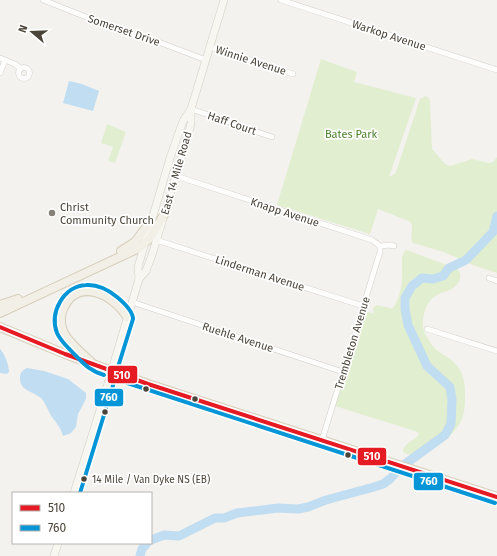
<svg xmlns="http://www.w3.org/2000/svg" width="497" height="556" viewBox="0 0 497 556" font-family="'Fira Sans',sans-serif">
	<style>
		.green { fill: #e1eecf }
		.water { fill: #c0ddf1 }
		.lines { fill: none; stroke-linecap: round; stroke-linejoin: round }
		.river { stroke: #c0ddf1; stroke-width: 9 }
		.street-casing { stroke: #d2d0cb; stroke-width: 6 }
		.secondary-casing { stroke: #d3cfc5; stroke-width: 8 }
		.primary-casing { stroke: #d6cebb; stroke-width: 10 }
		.street { stroke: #fdfdfc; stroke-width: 5 }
		.secondary { stroke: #f7f6f1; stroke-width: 7 }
		.primary { stroke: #f2efe6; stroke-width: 8 }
		.bus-1-casing { stroke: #fff; stroke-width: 7 }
		.bus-2-casing { stroke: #fff; stroke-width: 7 }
		.bus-1 { stroke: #e51a23; stroke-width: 4 }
		.bus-2 { stroke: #0696d7; stroke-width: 4 }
		.poi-dot { fill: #868178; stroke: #fff; stroke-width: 1.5 }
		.bus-dot { fill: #4b4439; stroke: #fff; stroke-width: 1.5 }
		.labels { text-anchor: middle; stroke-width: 3.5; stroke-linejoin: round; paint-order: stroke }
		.bus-label { font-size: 10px; fill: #4b4439; stroke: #fff; text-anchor: start }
		.street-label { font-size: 11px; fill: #4b4439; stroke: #fff }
		.park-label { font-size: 11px; fill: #4a7f2a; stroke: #fff }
		.poi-label { font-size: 11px; fill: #4b4439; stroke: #fff; text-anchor: start }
		.line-badge { stroke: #fff; stroke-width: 1.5 }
		.badge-label { font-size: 11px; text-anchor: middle; font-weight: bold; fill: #fff }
	</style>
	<rect width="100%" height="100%" fill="#f4f2ee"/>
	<g class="green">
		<path d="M321,59l36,13 -3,10 62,16 -27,79 4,-2 3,-3 24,-73 5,-3 4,2 1,3 2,48 13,15 5,2 22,-7 17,4 4,-1 4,-5v116l-24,-8 -29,-13 -31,-9c-4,-6 1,-14 -2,-21l-33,-13 -8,25 -93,-29z"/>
		<path d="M107,124l19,8 -11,31 -7,-2 5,-14 -12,-4z"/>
		<path d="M407,250l50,19c7,6 2,15 -5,20 -5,3 -12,3 -17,7 -9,5 -15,25 -11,35 2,6 9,16 14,20 6,5 14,8 19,15 7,8 8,18 8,28 0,7 0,15 -2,22 -5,17 -28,33 -43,41l-16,-4 -1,-3c3,-9 13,-9 16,-16l-1,-2 -83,-26 29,-95 10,3 -1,-6 4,-3 13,3h3c6,-9 9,-21 9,-32 1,-8 -2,-19 3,-25z"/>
	</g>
	<g class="water">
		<path d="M69,81l13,3 17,7 -6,20 -30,-8z"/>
		<path d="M0,349c5,5 9,17 9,23l-2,2 -7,-1z"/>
		<path d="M27,368l17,3 24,8 18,14v6l-8,15 -2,13 -5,6 -8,3c-2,-8 -6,-12 -11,-19 -4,-6 -6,-14 -11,-19 -8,-7 -22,-7 -21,-21 0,-5 3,-7 7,-9z"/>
	</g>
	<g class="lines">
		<g class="river">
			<path d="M151,540l13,-5 15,1 36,-18h9l13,-5 41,-5 20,1 10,-2 18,-7 48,-13 9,-3 7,-5 11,-12 44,-32 6,-11 1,-24 -2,-13 -23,-21 -19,-41 -3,-16v-11l7,-12 10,-8 11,1 10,-3 6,-8 17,-8 27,-28 4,-16"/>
			<path d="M140,556l2,-7 5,-6"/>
		</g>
		<g class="street-casing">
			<g id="street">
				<path d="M43,0l81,32 37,11 45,17"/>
				<path d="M281,0l216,70"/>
				<path d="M210,47l83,27"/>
				<path d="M0,58l15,6 6,5"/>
				<circle cx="24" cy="73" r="5.5"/>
				<path d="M0,73l5,-13"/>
				<path d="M191,109l81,28"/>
				<path d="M176,176l196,64 8,6 10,-1 4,1"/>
				<path d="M156,240l207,66"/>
				<path d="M489,278l8,3"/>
				<path d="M132,302l211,70"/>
				<path d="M427,329l70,22"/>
				<path d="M322,440l58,-188v-6"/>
			</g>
		</g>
		<g class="secondary-casing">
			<g id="secondary">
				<path d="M139,279l7,-8 6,-16 36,-119 3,-13v-14l33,-109"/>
				<path d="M74,493l26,-83 39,-131 -1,-12 32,-109 13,-37 8,-12"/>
				<path d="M54,556l4,-13"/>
			</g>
		</g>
		<g class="primary-casing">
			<g id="primary">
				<path d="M121,251l14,-9 16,-21"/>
				<path d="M0,305l18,-6"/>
				<path d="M0,313l139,-65 11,-10 15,-25"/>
				<path d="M0,327l65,27 83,30 349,113"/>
				<path d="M92,363c-10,-10 -24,-20 -29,-32 -3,-7 -3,-17 1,-24 15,-30 50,-12 63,10"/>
			</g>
		</g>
		<use href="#street" class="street"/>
		<use href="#secondary" class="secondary"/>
		<use href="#primary" class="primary"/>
		<g class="bus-1-casing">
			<path id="bus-1" d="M0,327l65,27 83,30 349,113"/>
		</g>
		<g class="bus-2-casing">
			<g id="bus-2">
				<path d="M104,375c-14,-4 -20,-11 -30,-21 -6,-7 -13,-12 -17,-21 -8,-21 7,-47 29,-48 11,-1 23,5 31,12 6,5 16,14 16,22l-15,48"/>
				<path d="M80,493l35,-114 380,124"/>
			</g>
		</g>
		<use href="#bus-1" class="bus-1"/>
		<use href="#bus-2" class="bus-2"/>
	</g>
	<circle class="poi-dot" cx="52" cy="213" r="4"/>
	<g class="bus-dot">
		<circle cx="146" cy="389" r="3.5"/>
		<circle cx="195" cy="399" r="3.5"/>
		<circle cx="105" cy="412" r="3.5"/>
		<circle cx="348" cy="455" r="3.5"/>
		<circle cx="84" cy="479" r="3.5"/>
	</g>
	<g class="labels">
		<g class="bus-label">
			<text x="92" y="483">14 Mile / Van Dyke NS (EB)</text>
		</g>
		<g class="street-label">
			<text transform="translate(124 30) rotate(19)" y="4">Somerset Drive</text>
			<text transform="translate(389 35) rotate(18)" y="4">Warkop Avenue</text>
			<text transform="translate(251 60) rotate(18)" y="4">Winnie Avenue</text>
			<text transform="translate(232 123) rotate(19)" y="4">Haff Court</text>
			<text transform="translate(176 173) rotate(-74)" y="4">East 14 Mile Road</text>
			<text transform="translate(285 212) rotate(18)" y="4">Knapp Avenue</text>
			<text transform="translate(260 273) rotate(18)" y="4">Linderman Avenue</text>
			<text transform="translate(238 337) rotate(18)" y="4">Ruehle Avenue</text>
			<text transform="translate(352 343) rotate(-73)" y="4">Trembleton Avenue</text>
		</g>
		<g class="park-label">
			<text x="351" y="138">Bates Park</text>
		</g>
		<g class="poi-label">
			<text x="60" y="211">Christ<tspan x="60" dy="13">Community Church</tspan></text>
		</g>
	</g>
	<g class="line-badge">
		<rect x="107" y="365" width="31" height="19" rx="4" fill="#e51a23"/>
		<rect x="94" y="388" width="30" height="19" rx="4" fill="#0696d7"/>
		<rect x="357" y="447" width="30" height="19" rx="4" fill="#e51a23"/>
		<rect x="413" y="472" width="31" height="19" rx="4" fill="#0696d7"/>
	</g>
	<g class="badge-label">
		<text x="122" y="379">510</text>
		<text x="109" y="401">760</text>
		<text x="372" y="460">510</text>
		<text x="429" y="485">760</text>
	</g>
	<rect x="12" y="492" width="140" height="52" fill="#ffffff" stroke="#b7b4b0"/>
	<rect x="20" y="505" width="20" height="6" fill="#e51a23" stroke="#b7b4b0"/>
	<text x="48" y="512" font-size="12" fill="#4b4439">510</text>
	<rect x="20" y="525" width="20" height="6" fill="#0696d7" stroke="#b7b4b0"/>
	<text x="48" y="532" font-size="12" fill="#4b4439">760</text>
	<g transform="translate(32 32) rotate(289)" stroke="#ffffff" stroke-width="3" paint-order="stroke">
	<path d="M0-3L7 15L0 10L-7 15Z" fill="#4b4439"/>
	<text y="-6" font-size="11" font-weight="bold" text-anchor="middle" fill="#4b4439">N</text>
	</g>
</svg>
